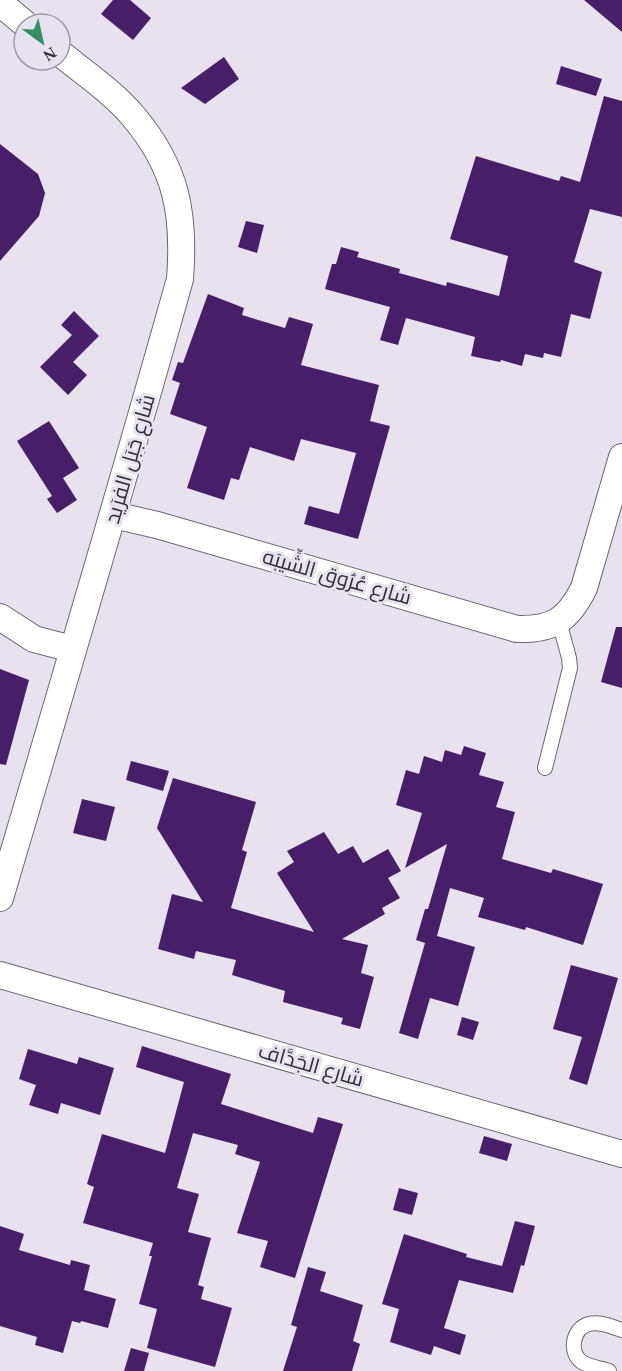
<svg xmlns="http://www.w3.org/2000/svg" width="622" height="1371" viewBox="0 0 622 1371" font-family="'Times New Roman',Cairo,serif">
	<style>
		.building { fill: #471e68 }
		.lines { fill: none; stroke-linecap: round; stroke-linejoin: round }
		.service-casing { stroke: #6c6771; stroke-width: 16 }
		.minor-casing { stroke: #6c6771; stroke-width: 28 }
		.service { stroke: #fff; stroke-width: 14 }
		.minor { stroke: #fff; stroke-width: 26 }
		.labels { text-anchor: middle; stroke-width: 6; stroke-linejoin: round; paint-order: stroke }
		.street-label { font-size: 21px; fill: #312f34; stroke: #e7e2ed }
	</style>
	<rect width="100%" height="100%" fill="#e7e2ed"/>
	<g class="building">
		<path d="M113,0h17l21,18 -18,22 -32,-26z"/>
		<path d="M584,0h38v32z"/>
		<path d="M224,57l15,22 -34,25 -24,-16z"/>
		<path d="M561,66l41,13 -6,17 -40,-12z"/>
		<path d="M604,96l18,5v116l-32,-8 -16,53 28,10 -12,47 -19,-5 -10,43 -17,-4 -1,5 -18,-4 -3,12 -21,-6 -1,2 -29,-6 4,-19 -69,-19 -8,27 -18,-5 10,-33 -65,-18 7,-25h4l5,-17 18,5 -2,5 43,12 -1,4 47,13 1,-4 52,14 9,-40 -58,-17 26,-83 83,25 2,-5 19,6z"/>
		<path d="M0,144l38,30 7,19 -6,23 -39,45z"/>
		<path d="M246,221l18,4 -7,28 -19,-6z"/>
		<path d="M208,294l36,14 -2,7 43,13 4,-11 24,7 -12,41 78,20 -9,36 20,5 -32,113 -54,-15 5,-18 30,8 17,-61 -55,-14 -7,22 -44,-14 -11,33 -8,-2 -7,22 -37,-12 20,-61 -37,-13 10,-31 -8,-3 6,-18 5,1z"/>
		<path d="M74,311l25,25 -26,26 14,13 -19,20 -28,-28 32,-32 -11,-10z"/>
		<path d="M49,421l30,47 -16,10 14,22 -20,13 -10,-14 5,-3 -35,-55z"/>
		<path d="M616,627h6v61l-21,-6z"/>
		<path d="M0,669l29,11 -23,85 -6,-1z"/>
		<path d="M464,746l22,7 -7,22 25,7 -8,25 19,5 -13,47 49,14 2,-4 50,15 -20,61 -57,-18 -1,3 -47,-13 6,-19 -34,-10 -13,48 38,11 -17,59 -28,-8 -12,41 -19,-6 26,-90 -9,-3 9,-31h3l19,-65 -42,24 17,-55 -26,-8 10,-35 13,4 5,-18 18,6 3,-12 16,5z"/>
		<path d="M131,761l38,10 -6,20 -37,-11z"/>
		<path d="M173,778l83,24 -14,48 5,2 -16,56 83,24 -37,-59 17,-11 -7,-11 37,-19 14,22 15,-8 10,17 25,-14 13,22 -13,7 12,20 -18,10 3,6 -43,25 26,6 -7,28 13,4 -14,52 -19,-5 2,-6 -60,-16 2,-11 -53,-16 4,-15 -40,-9 -2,8 -36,-10 14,-55 31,8 -46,-74z"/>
		<path d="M82,799l33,8 -9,34 -33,-8z"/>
		<path d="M571,965l47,13 -31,107 -18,-6 13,-42 -29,-8z"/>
		<path d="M462,1017l17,5 -6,18 -16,-5z"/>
		<path d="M142,1046l89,28 -10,30 92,29 5,-16 25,7 -48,154 -35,-11 8,-26 -31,-8 23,-71 -25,-8 3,-9 -45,-12 -16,55 22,6 -11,38 23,6 -13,47 6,2 -3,12 31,9 -17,59 -68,-19 10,-39 -18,-5 13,-48h-3l4,-13 -70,-20 11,-36 -7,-3 15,-50 63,19 19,-71 -48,-15z"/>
		<path d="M28,1049l49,15 2,-7 35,11 -14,47 -39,-12 -3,11 -29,-9 7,-20 -17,-6z"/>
		<path d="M484,1136l28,8 -5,17 -28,-8z"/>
		<path d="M399,1188l19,5 -6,22 -19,-5z"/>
		<path d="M515,1221l20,5 -11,40 -3,-1 -8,28 -54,-13 -15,48 22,7 -6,20 -26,-9 -3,9 -41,-13 9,-33 -17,-5 22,-70 63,20 -1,3 36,9z"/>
		<path d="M0,1226l24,8 -5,16 51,15 1,-5 19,5 -6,25 32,9 -8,29 -27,-7 -1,2 -8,-2 -9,32 -28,-8 2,-8 -37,-11z"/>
		<path d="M308,1267l18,5 -6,19 43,14 -10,36 7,3 -8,27h-69l14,-44 -6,-2z"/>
		<path d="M131,1348l18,5 -5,18h-20z"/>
	</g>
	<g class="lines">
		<g class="service-casing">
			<g id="service">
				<path d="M545,768l25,-100 -1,-10 -10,-37"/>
				<path d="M609,1371c-8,-3 -20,-4 -27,-9 -14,-10 -9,-34 7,-38 11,-3 23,3 33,6"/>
			</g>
		</g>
		<g class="minor-casing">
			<g id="minor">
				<path d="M0,3l25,21"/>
				<path d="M114,515l43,10 360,104c36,1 51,-9 67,-41l38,-131"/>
				<path d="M0,617l34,22 38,10"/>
				<path d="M0,898c61,-206 122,-412 180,-619 5,-65 -3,-111 -47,-163 -20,-24 -49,-43 -73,-63"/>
				<path d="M0,975l622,179"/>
			</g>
		</g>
		<use href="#service" class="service"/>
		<use href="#minor" class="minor"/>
	</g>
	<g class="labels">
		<g class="street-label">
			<text transform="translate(130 459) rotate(-74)" y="7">شارع جَبَل الفرَيد</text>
			<text transform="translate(337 577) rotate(16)" y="7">شارع عُرُوق الشِّيبَه</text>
			<text transform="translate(311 1065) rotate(16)" y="7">شارع الجَدَّاف</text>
		</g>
	</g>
	<g transform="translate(42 42) rotate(147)"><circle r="28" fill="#e7e2ed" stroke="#9e9aa3" stroke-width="1.5"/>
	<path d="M0-4.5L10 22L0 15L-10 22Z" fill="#348d63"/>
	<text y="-9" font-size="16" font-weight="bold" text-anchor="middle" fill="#312f34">N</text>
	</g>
</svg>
